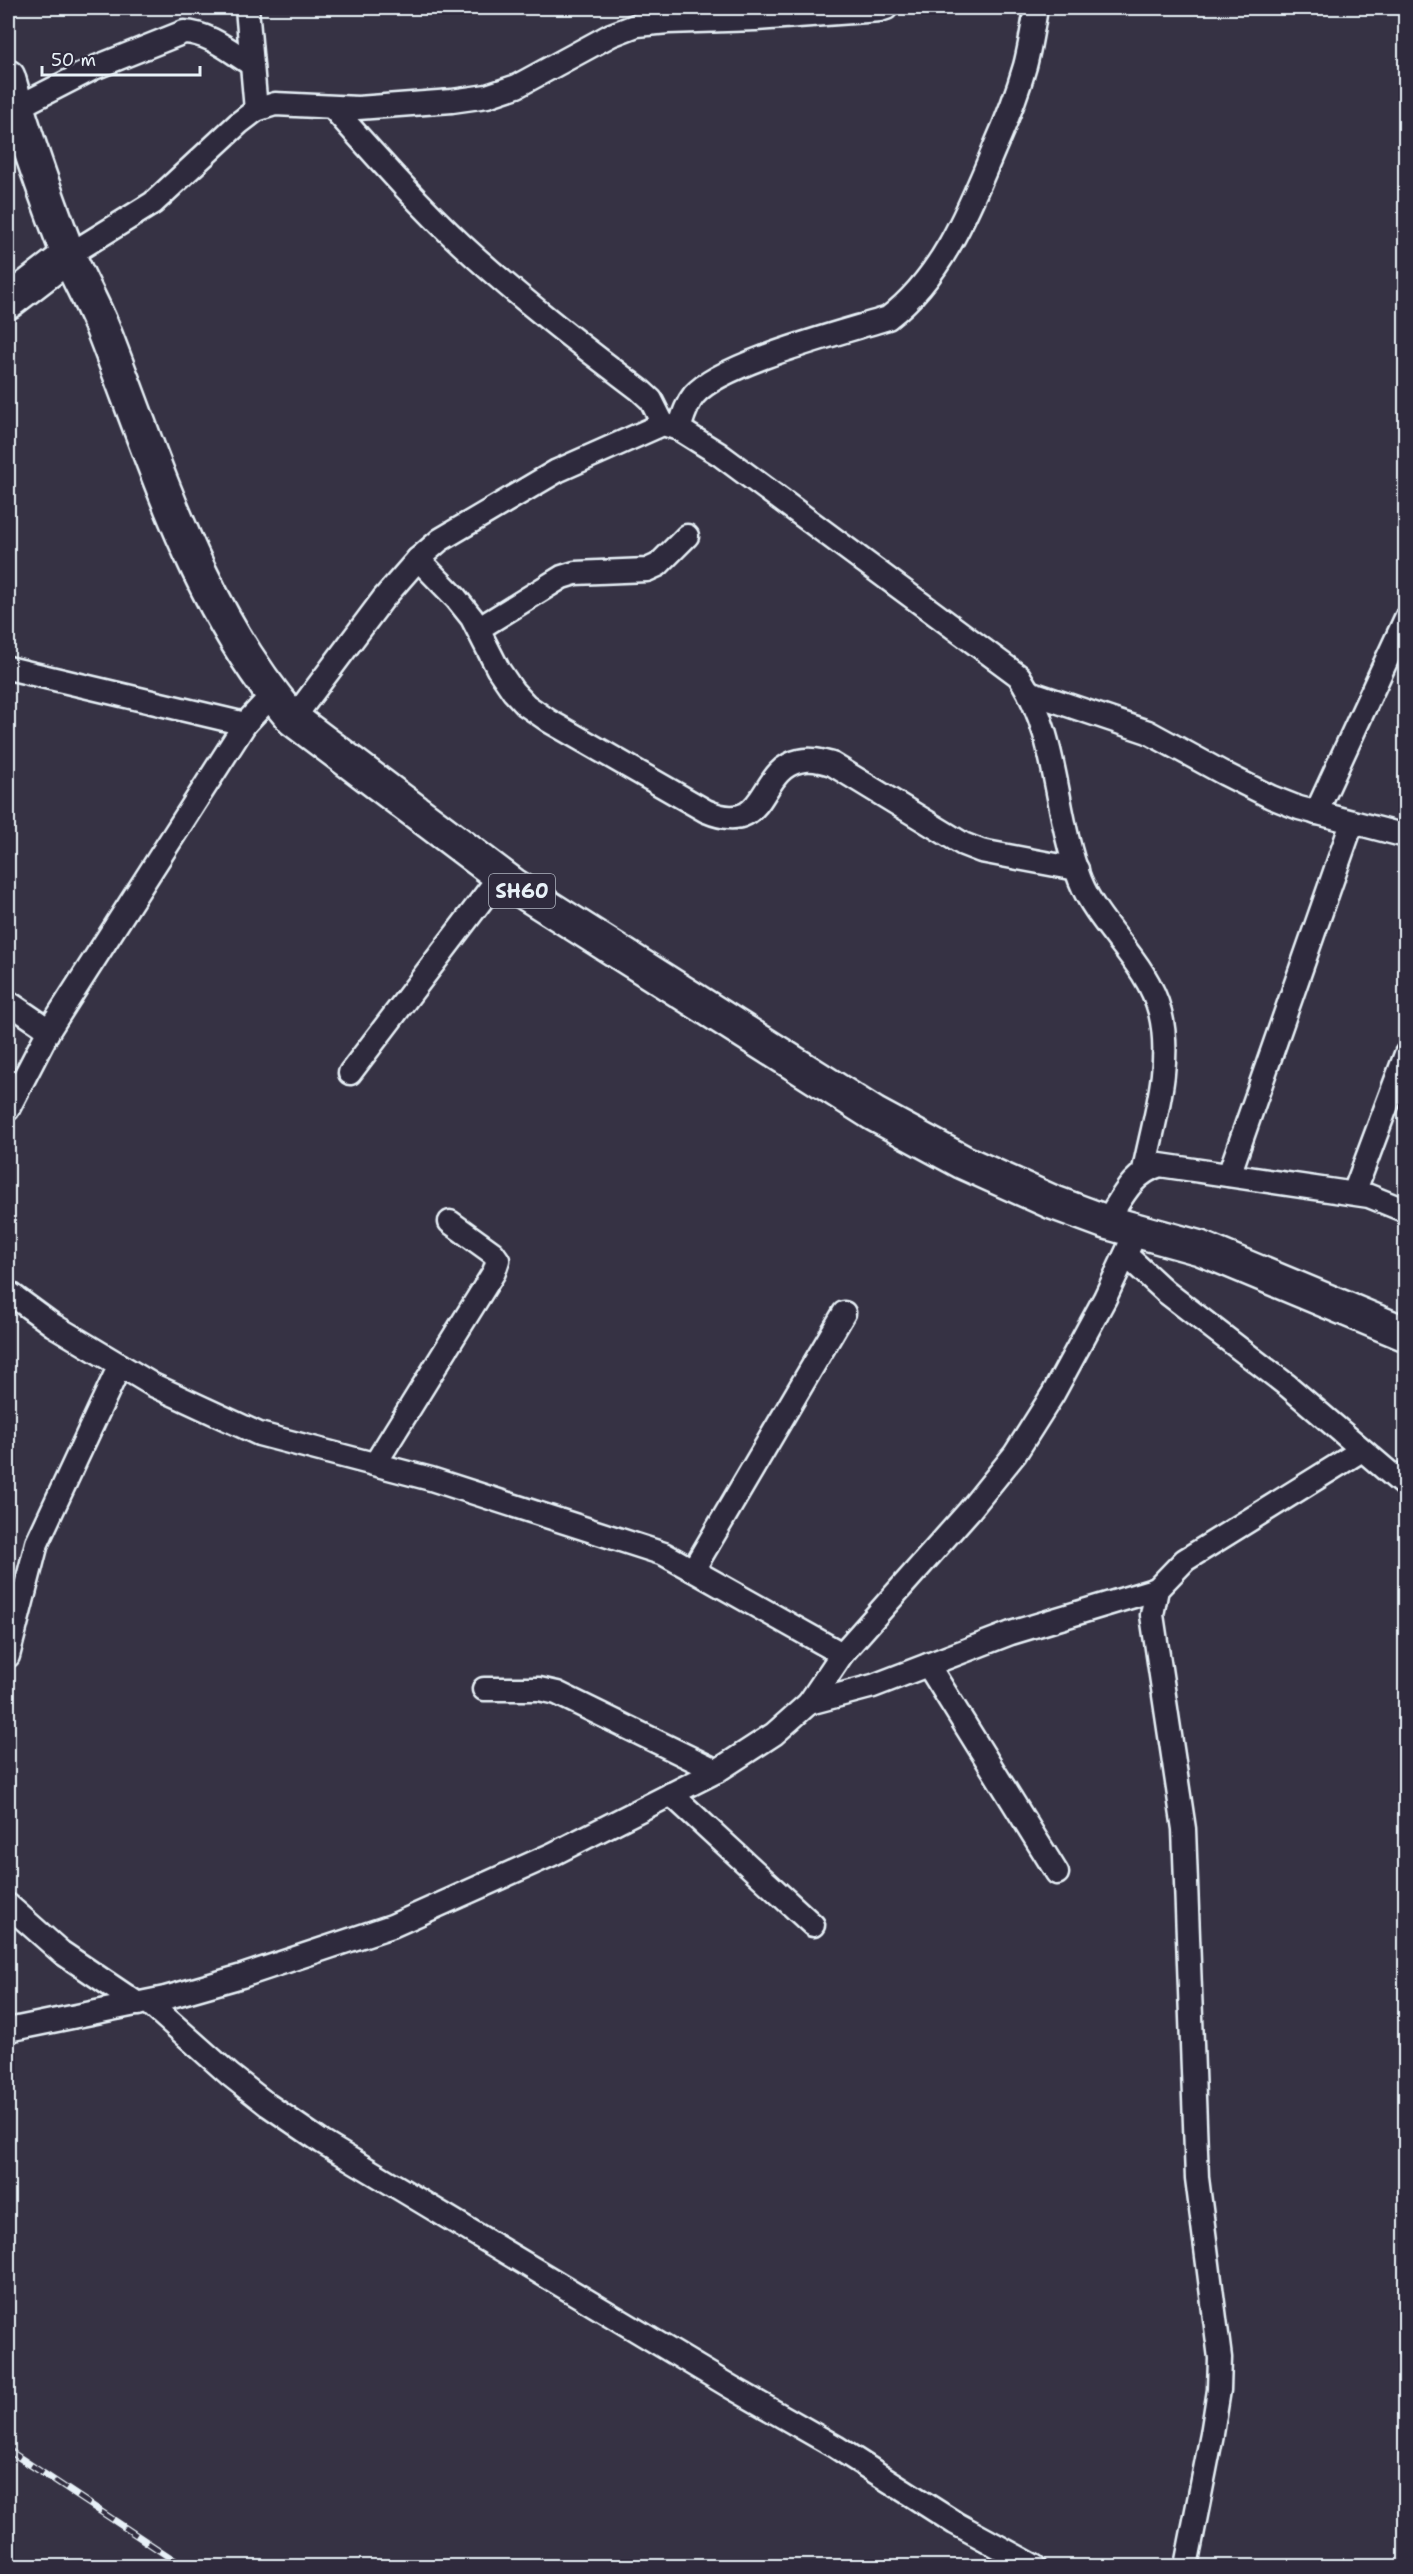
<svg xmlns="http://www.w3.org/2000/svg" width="1413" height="2574" viewBox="0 0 1413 2574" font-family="'Shantell Sans',sans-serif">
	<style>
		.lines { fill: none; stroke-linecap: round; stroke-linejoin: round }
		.street-casing { stroke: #e8f1f8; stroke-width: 27 }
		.primary-casing { stroke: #e8f1f8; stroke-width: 38 }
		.street { stroke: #2f2a3d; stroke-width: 22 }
		.primary { stroke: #2f2a3d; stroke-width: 33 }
		.rail-casing { stroke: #e8f1f8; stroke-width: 7 }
		.rail { stroke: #2f2a3d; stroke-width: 4.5; stroke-dasharray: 14; stroke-linecap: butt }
		.labels { text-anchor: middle; stroke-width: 5; stroke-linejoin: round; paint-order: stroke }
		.shield { fill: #2f2a3d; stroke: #b0b5c0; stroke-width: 1.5 }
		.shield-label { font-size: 20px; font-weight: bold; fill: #e8f1f8 }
	</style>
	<rect width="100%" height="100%" fill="#363244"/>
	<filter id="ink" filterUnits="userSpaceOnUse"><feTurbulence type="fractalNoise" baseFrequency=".0167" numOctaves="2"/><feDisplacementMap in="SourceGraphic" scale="12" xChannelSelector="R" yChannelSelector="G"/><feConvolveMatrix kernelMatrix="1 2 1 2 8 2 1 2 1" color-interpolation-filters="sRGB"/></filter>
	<g filter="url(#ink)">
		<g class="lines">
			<g class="street-casing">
				<g id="street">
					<path d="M247,8l9,102"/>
					<path d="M16,108l78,-40 90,-36c25,1 46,19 67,32"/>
					<path d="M333,108c42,47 83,94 129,137 56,52 117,99 178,145l11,10 12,24"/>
					<path d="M69,255l84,-52 86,-80 17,-13 19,-6 83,4 94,-7 35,-5 30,-10 94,-51 26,-10 31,-3 88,-3 124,-9 6,-2"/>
					<path d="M679,429c4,-12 7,-24 15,-34 27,-32 150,-63 194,-77 54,-41 81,-109 106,-169 12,-27 23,-55 31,-83 5,-19 8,-39 11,-58"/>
					<path d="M418,559l38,39 16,20 26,51 15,22 13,14 23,16 157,90c63,27 51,-41 93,-50 12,-3 22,0 33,3l131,80 18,7 96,18"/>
					<path d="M478,629l84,-52 13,-4 72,-3 11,-5 29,-29"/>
					<path d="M8,668l237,56"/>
					<path d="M1029,692l119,40 77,42 46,23 28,11 107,28"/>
					<path d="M293,719l90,-120 35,-40 22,-19 117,-69 106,-47 16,5 40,25 300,222c40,61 35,137 61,204 19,48 67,81 80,132 13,51 -6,108 -16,158"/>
					<path d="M1316,813l90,-195"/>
					<path d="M8,1002l41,28"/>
					<path d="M350,1073l150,-197"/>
					<path d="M8,1109l41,-79 196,-306 27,-29"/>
					<path d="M1229,1175l123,-352"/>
					<path d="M1354,1193l52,-139"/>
					<path d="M1106,1222c16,-24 25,-48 54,-57l209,31 37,15"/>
					<path d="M1126,1255l40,37 122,94 118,101"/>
					<path d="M8,1292l45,33 100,60 106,49 172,45 233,75 178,100"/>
					<path d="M375,1464l119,-192 4,-12 -5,-7 -43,-31"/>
					<path d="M693,1570l151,-257"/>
					<path d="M8,1656l29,-113 83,-178"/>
					<path d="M928,1665l129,208"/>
					<path d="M484,1689h55l18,4 160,78"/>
					<path d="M809,1703l64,-17 138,-53 146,-44"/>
					<path d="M671,1794l142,131"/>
					<path d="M8,1905l53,47 77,52"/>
					<path d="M148,2002l82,73 38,30 54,37 409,245 105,60 119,76 79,43"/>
					<path d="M8,2030l157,-32 77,-22 150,-50 161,-72 164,-83 57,-37 35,-31 33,-49 127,-143 46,-57 38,-60 52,-96 32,-68"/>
					<path d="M1186,2566l26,-132 7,-44 1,-32 -23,-180 -13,-349 -32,-214 5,-26 28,-29 177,-110"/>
				</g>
			</g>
			<g class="primary-casing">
				<g id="primary">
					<path d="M8,77c17,60 38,119 60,177 11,27 26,52 36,78 52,133 94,277 189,387l220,166 361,229 89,48 89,40 54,20 94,26 206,86"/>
					<path d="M8,302l61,-47"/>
				</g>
			</g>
			<use href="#street" class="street"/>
			<use href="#primary" class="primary"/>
			<g class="rail-casing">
				<path id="rail" d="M8,2450l175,116"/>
			</g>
			<use href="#rail" class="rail"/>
		</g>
	</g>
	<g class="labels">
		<rect class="shield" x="489" y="874" width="66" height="34" rx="4.5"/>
		<g class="shield-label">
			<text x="522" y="898">SH60</text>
		</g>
	</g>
	<rect width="1413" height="2574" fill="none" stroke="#2f2a3d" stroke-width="30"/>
	<rect x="15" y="15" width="1383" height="2544" fill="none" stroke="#e8f1f8" stroke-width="2" filter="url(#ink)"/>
	<path d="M42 66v9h158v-9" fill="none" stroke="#e8f1f8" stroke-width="3"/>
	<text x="51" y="66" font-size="18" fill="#e8f1f8" stroke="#2f2a3d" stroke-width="4.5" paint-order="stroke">50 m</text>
</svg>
